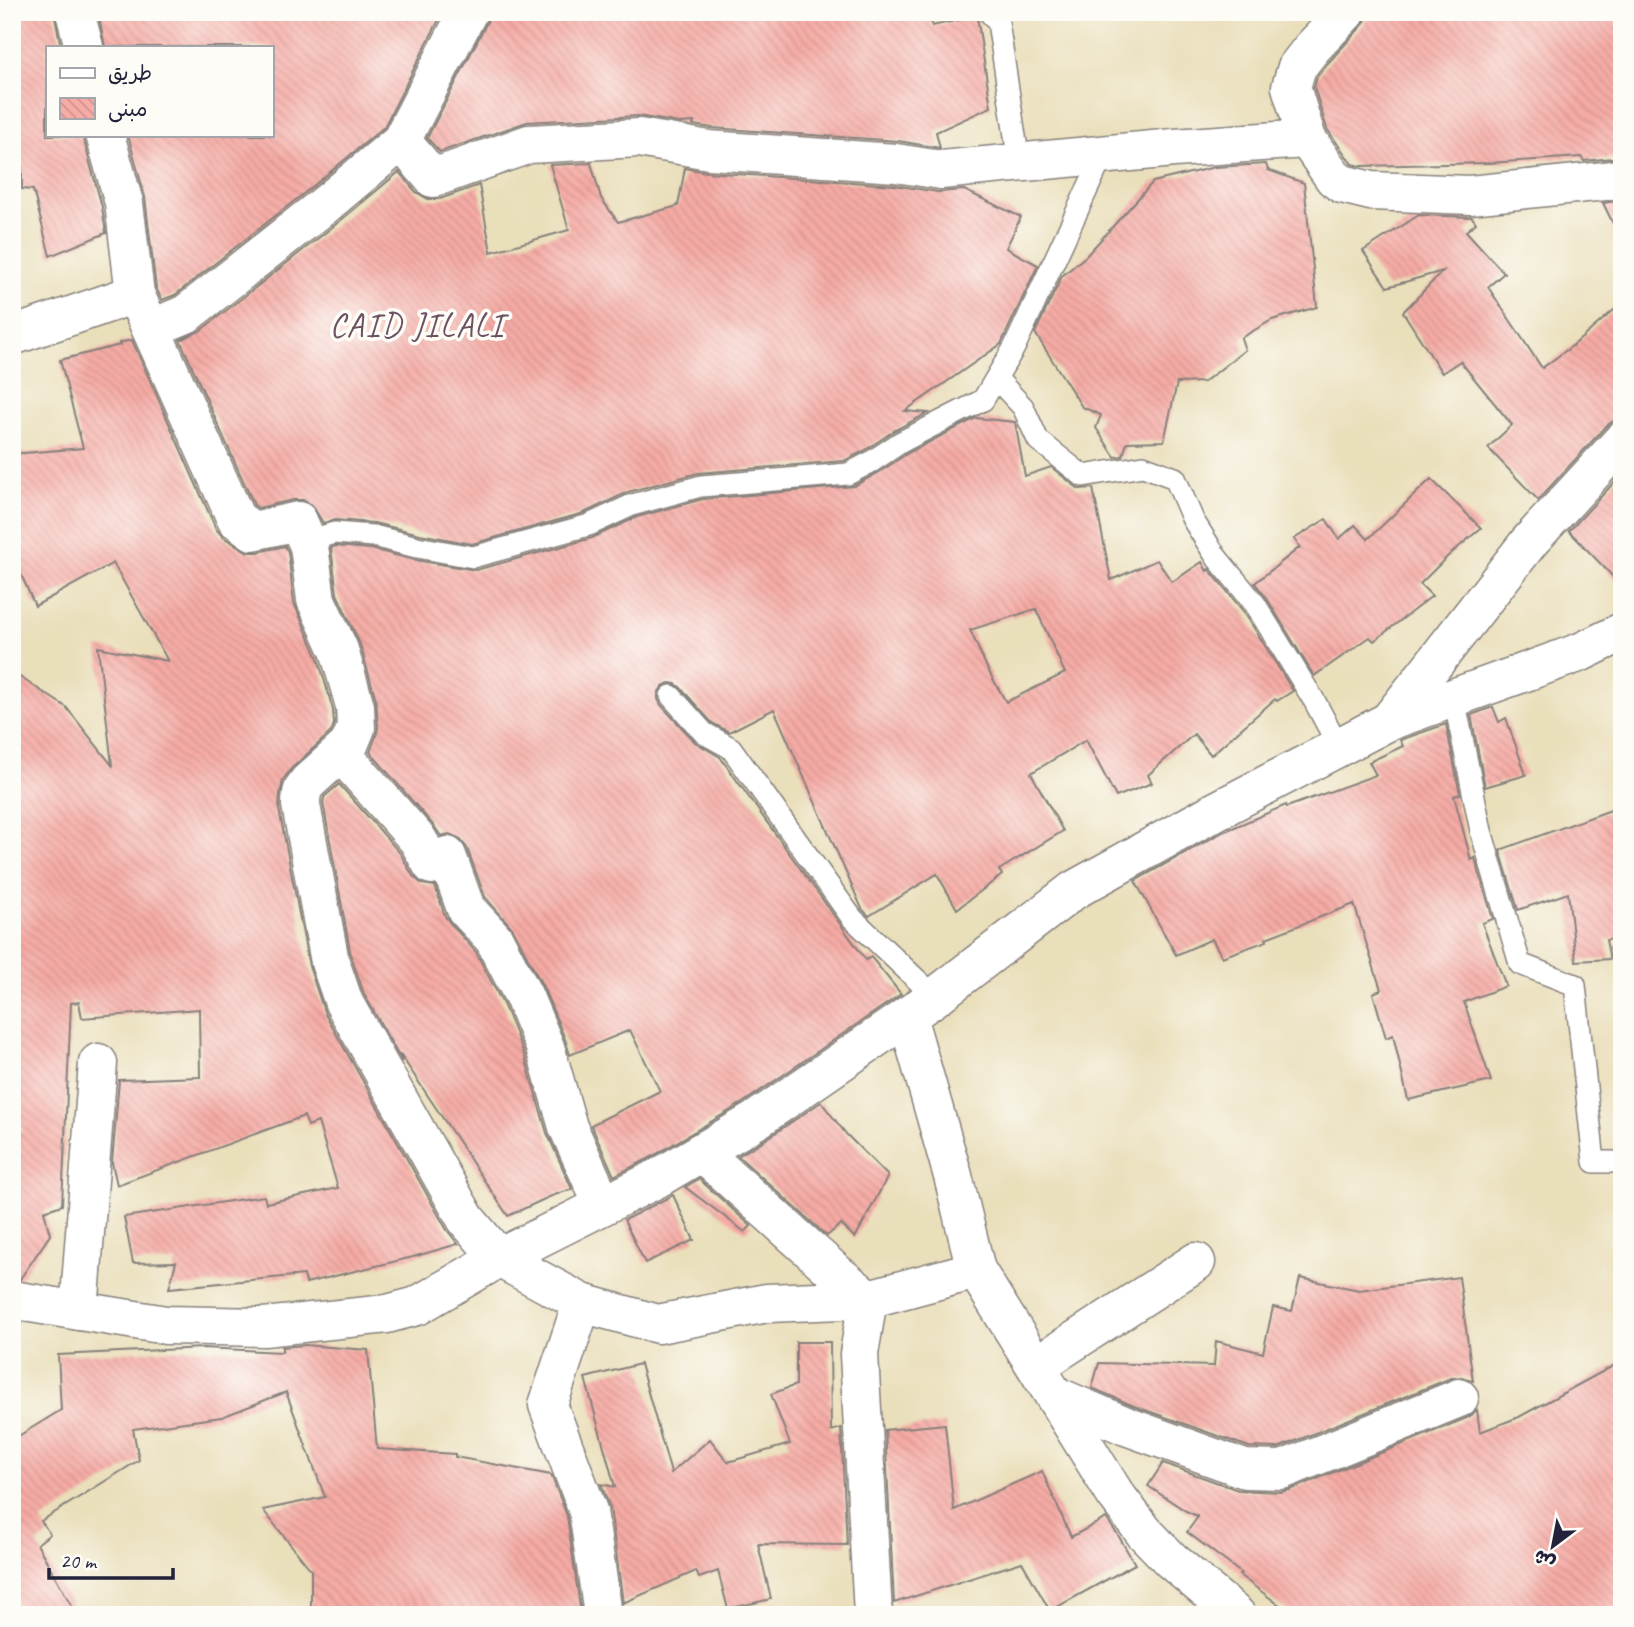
<svg xmlns="http://www.w3.org/2000/svg" width="1634" height="1627" viewBox="0 0 1634 1627" font-family="Caveat,'Playpen Sans Arabic',sans-serif">
	<style>
		.building { fill: url(#building-back-hatch); fill-rule: evenodd }
		.lines { fill: none; stroke-linecap: round; stroke-linejoin: round }
		.service-casing { stroke: #86807b; stroke-width: 24 }
		.minor-casing { stroke: #86807b; stroke-width: 41 }
		.service { stroke: #fff; stroke-width: 21 }
		.minor { stroke: #fff; stroke-width: 38 }
		.labels { text-anchor: middle; stroke-width: 7; stroke-linejoin: round; paint-order: stroke }
		.quarter-label { font-size: 33px; letter-spacing: 2px; fill: #6c5260; stroke: #fdfcf7 }
	</style>
	<defs>
		<pattern id="building-back-hatch" width="6" height="6" patternUnits="userSpaceOnUse" patternTransform="scale(1.75)"><rect width="6" height="6" fill="#f6aba5"/><path d="M-1 5l2 2M0 0l6 6M5-1l2 2" fill="none" stroke="#d3938f"/></pattern>
	</defs>
	<rect width="100%" height="100%" fill="#fdfcf7"/>
	<filter id="ink" filterUnits="userSpaceOnUse"><feTurbulence type="fractalNoise" baseFrequency=".0143" numOctaves="2"/><feDisplacementMap in="SourceGraphic" scale="14" xChannelSelector="R" yChannelSelector="G"/><feConvolveMatrix kernelMatrix="1 2 1 2 8 2 1 2 1" color-interpolation-filters="sRGB"/></filter>
	<filter id="wash" filterUnits="userSpaceOnUse"><feTurbulence type="fractalNoise" baseFrequency=".00686" numOctaves="4" result="noise"/><feDisplacementMap in="SourceGraphic" scale="28" xChannelSelector="R" yChannelSelector="G"/><feGaussianBlur stdDeviation="1.57" result="paint"/><feColorMatrix in="noise" values="0 0 0 0 0 0 0 0 0 0 0 0 0 0 0 0 0 1.4 0 .05"/><feComposite in="paint" operator="in"/></filter>
	<g filter="url(#wash)">
		<rect width="100%" height="100%" fill="#eadfbb"/>
		<g id="blocks">
			<g class="building">
				<path d="M12,12h42l7,35h-14v88h37v6l18,66 4,26 -56,23 -17,-66 -11,-1v-31l-10,2z"/>
				<path d="M98,12h345l-59,115 -72,60 -137,108 -13,5 -6,-12 -11,-91 -17,-62h143v-88h-166z"/>
				<path d="M490,12h441l1,14 45,-10 14,91 -55,25 4,16 -42,-7 -186,-13 -19,-3 1,-3 -14,1 -42,-7 -111,6 -87,30 -13,-14 60,-116z"/>
				<path d="M1367,12h255v145l-38,4 -3,-4 -93,6 -127,3 -9,-2 -25,-35 -13,-42 3,-10 11,-14 34,-37 5,-8z"/>
				<path d="M591,163l10,35 17,24 60,-16 7,-38 22,4 187,13 44,7 26,-2 57,27 -15,31 32,17 -37,79 -96,67 23,2 -33,17 -31,21 -20,10 -146,12 -70,19 -44,21 -112,31 -52,-10 -46,-11 -39,-3 -12,3 -11,-18 -9,-5h-10l-35,8 -4,-3 -74,-165 20,-9 140,-110 59,-49 17,20 12,7h12l39,-14 12,67 78,-22 -19,-65z"/>
				<path d="M1266,164l2,6 36,13 13,124 -45,13 -31,18 4,12 -41,32 -27,1 -13,58 -37,1 -4,14 -8,1 -19,-29 5,-13 -19,-8 -47,-74 27,-57 24,-20 67,-74 62,-15z"/>
				<path d="M1622,200v42l-19,-39z"/>
				<path d="M1419,215l53,2 4,6 -10,8 38,42 -16,14 54,81 34,-25 46,-40v117h-7l-9,6 -68,74 -50,-52 24,-23 -52,-64 -18,12 -39,-61 40,-41 -56,16 -24,-36z"/>
				<path d="M132,340l84,189 7,8 25,15h10l27,-6 3,6 6,51 24,55 15,52 1,14 -3,8 -40,37 -8,11 -3,15 -1,14 30,157 16,48 122,216 11,14 -45,13 -107,26 -2,-8 -135,13 7,-26 -43,1 -9,-46 140,-21 2,7 72,-15 -20,-66 -10,4 -4,-10 -187,69 -5,-22 7,-83 81,-3 -1,-68 -117,9 -3,-16 -8,1 -9,202 -18,6 6,24 -30,44h-8v-146l10,-1 -10,-41v-419l54,35 46,58 -14,-118 70,14 -55,-98 -78,43 -23,-52v-100l71,-6 -23,-88 60,-15 -1,-2z"/>
				<path d="M976,418l39,4 10,54 26,-9 28,22 14,-1 18,92 46,-20 15,22 30,-20 5,9 2,-2 35,43 49,79 -16,10 -2,-2 -64,56 -17,-21 -46,41 4,8 -36,14 -30,-57 -55,33 32,58 -64,39 3,5 -45,34 -20,-35 -68,42 -7,-7 -88,-200 -45,23 -17,-9 -32,-36 -4,-3 -7,-1 -6,3 -5,7v6l3,6 34,37 25,15 146,203 5,-3 30,37 -157,108 -96,57 -34,17 -23,-51 69,-34 -30,-61 -60,25 -5,-16 -22,-52 -30,-58 -28,-32 -18,-49 -8,-10 -10,-4 -8,2 -7,-10 -64,-74 6,-16 2,-8 -2,-28 -16,-56 -23,-50 -6,-46 4,-2 36,3 44,11 61,10 116,-32 45,-21 66,-18 151,-13 24,-13 30,-20zM1036,609l29,64 -59,29 -18,-32 -18,-40z"/>
				<path d="M1622,474v112l-53,-55z"/>
				<path d="M1431,479l50,49 -34,29 -27,27 12,12 -58,45 -4,-4 -56,39 -48,-79 -11,-14 45,-36 -6,-8 32,-20 13,20 16,-14 13,14z"/>
				<path d="M1493,707l6,15 7,-4 20,57 -41,12 -14,-72z"/>
				<path d="M1446,724l14,70 -6,2 17,64 4,-2 18,61 -11,4 24,63 -42,16 27,79 -83,19 -15,-65 -7,3 -13,-45 8,-3 -27,-86 -88,34 1,3 -45,16 -10,-18 -36,16 -41,-74 88,-49 63,-27 1,2 89,-32 -7,-13 34,-16 -3,-6z"/>
				<path d="M339,784l61,69 13,23 9,8 13,2 10,30 5,7 26,29 28,54 20,48 23,79 25,56 -23,8 -41,19 -108,-162 2,8 -38,-68 -13,-38 -28,-153 1,-6z"/>
				<path d="M1622,806v132l-16,2 4,19 -34,2 -8,-68 -50,17 -18,-60z"/>
				<path d="M821,1102l26,33 41,41 -33,62 -14,-14 -14,12 -89,-80 30,-18z"/>
				<path d="M699,1179l52,47 -6,6 -60,-45z"/>
				<path d="M673,1195l21,45 -49,23 -21,-43z"/>
				<path d="M1459,1277l14,104 -10,-4 -12,1 -173,70 -29,-1 -115,-41 -42,-18 7,-25 115,3 2,-25 47,12 10,-46 19,4 8,-33 59,12z"/>
				<path d="M796,1342h34l1,89 10,-3 6,117 -89,-1 13,55 -43,10 -10,-38 -19,7 -3,-7 -73,32 -13,-95 -9,-24 14,3 -30,-109 55,-14 31,109 39,-34 18,23 62,-18 -19,-50 25,-9z"/>
				<path d="M305,1345l63,5 9,99 78,5v3l96,18 16,41 14,99h-270v-45l-48,-60 62,-13 -39,-105 -64,25 -89,12 6,31 -98,61 9,13 -13,10 40,71h-46l-19,-17v-158l49,-30 -3,-55 145,-7 79,4v-5z"/>
				<path d="M1622,1361v254h-329l-54,-40 2,-2 -54,-41 10,-14v-2l-11,-5 -38,-25 15,-23 75,27 43,2 9,-2 177,-72 10,-8 3,22 39,-15z"/>
				<path d="M945,1424l9,86 88,-39 29,66 35,-19 12,17 17,29 -85,47 -28,-49 -128,41 -9,-173z"/>
			</g>
		</g>
	</g>
	<g filter="url(#ink)">
		<use href="#blocks" fill-opacity="0" stroke="#86807b" stroke-width="2"/>
		<g class="lines">
			<g class="service-casing">
				<g id="service">
					<path d="M989,12l9,10 21,141"/>
					<path d="M997,379l26,28 15,33 45,36 60,-10 32,12 18,42 24,38 38,46 60,98 24,45"/>
					<path d="M309,546l12,-9 13,-4 39,3 44,11 56,10 116,-32 43,-20 69,-19 147,-12 23,-12 30,-20 82,-42 31,-52 89,-193"/>
					<path d="M671,696l33,37 27,15 121,170 83,79"/>
					<path d="M1454,698l27,133 39,133 55,21 19,177h28"/>
				</g>
			</g>
			<g class="minor-casing">
				<g id="minor">
					<path d="M75,12l9,35"/>
					<path d="M1346,12l-35,37 -14,18 -6,20 16,52 27,39 8,6 29,7 99,4 135,-14 17,-3"/>
					<path d="M105,135l19,68 11,91"/>
					<path d="M401,141l32,37 96,-34 110,-6 70,12 187,13 45,7 233,-22 133,-9"/>
					<path d="M150,327l86,192 17,12 45,-10 11,25 7,54 23,50 16,56 1,22 -7,17 -41,37c-6,7 -7,13 -7,23l29,157 14,41 122,216 33,39 83,45 76,21 109,-21 101,-4 108,-29"/>
					<path d="M12,336l123,-42 15,33 10,-2 26,-11 140,-110 75,-63 67,-129"/>
					<path d="M1389,721l140,-179 93,-101"/>
					<path d="M341,753l77,87 14,25 15,-9 19,53 28,30 30,58 21,50 23,80 35,78"/>
					<path d="M907,1016l46,160 23,94 139,224 29,38 27,28 65,55"/>
					<path d="M701,1152l134,120 33,27 -9,55 14,261"/>
					<path d="M12,1300l154,25 98,2 123,-13 30,-8 82,-48 159,-80 98,-58 179,-123 139,-107 142,-79 173,-90 192,-69 41,-20"/>
					<path d="M582,1303l-34,102 40,106 15,104"/>
					<path d="M79,1311l19,-248"/>
					<path d="M1036,1366l160,-104"/>
					<path d="M1056,1396l70,30 119,43 37,1 177,-72"/>
				</g>
			</g>
			<use href="#service" class="service"/>
			<use href="#minor" class="minor"/>
		</g>
	</g>
	<g class="labels">
		<g class="quarter-label">
			<text x="417" y="336">CAID JILALI</text>
		</g>
	</g>
	<rect width="1634" height="1627" fill="none" stroke="#fdfcf7" stroke-width="42"/>
	<rect x="46" y="46" width="228" height="91" fill="#fdfcf7" stroke="#a5a5ac" stroke-width="2"/>
	<rect x="60" y="68" width="35" height="10" fill="#ffffff" stroke="#a5a5ac" stroke-width="2"/>
	<text x="108" y="80" font-size="21" fill="#22223b">طريق</text>
	<rect x="60" y="98" width="35" height="21" fill="url(#building-back-hatch)" stroke="#a5a5ac" stroke-width="2"/>
	<text x="108" y="116" font-size="21" fill="#22223b">مبنى</text>
	<g transform="translate(1553 1546) rotate(212)" stroke="#fdfcf7" stroke-width="5" paint-order="stroke">
	<path d="M0-5L12 26L0 18L-12 26Z" fill="#22223b"/>
	<text y="-10" font-size="19" font-weight="bold" text-anchor="middle" fill="#22223b">ش</text>
	</g>
	<path d="M49 1568v10h124v-10" fill="none" stroke="#22223b" stroke-width="3.5"/>
	<text x="60" y="1568" font-size="21" fill="#22223b" stroke="#fdfcf7" stroke-width="5" paint-order="stroke">20 m</text>
</svg>
